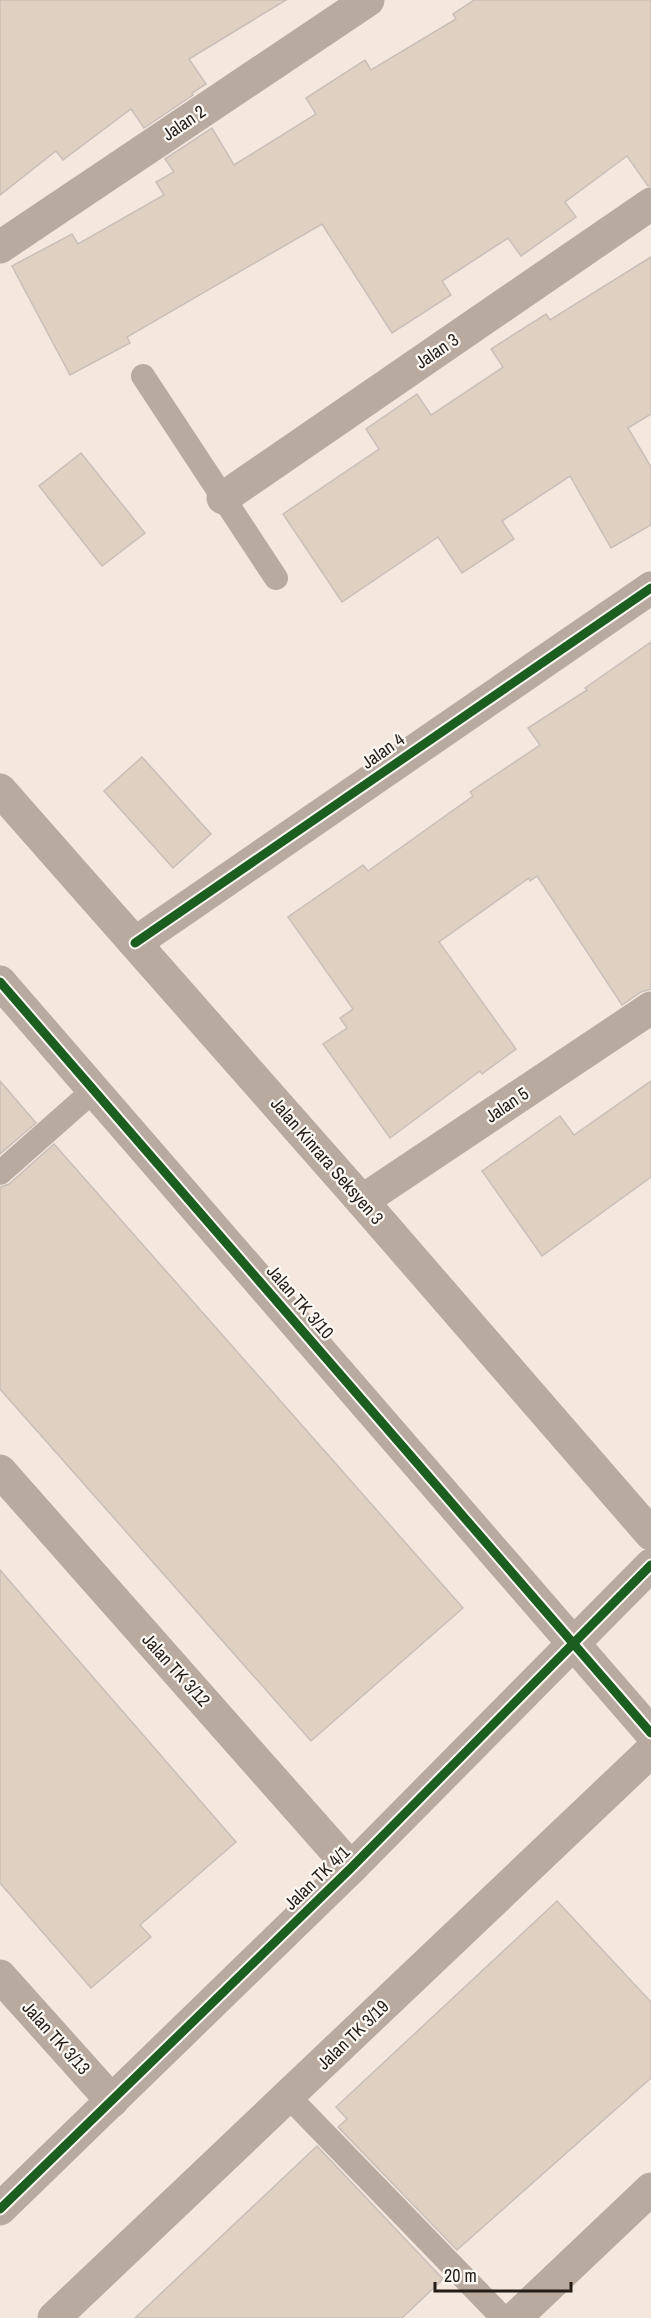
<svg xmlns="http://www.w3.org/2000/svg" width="651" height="2318" viewBox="0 0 651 2318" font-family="'Archivo Narrow',sans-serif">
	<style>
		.building { fill: #e0d0c2; stroke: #c9bfb8; stroke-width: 1.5 }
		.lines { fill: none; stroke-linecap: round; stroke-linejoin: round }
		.lane { stroke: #b8aa9e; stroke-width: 24 }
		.street { stroke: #b8aa9e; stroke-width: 33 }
		.cycleway-casing { stroke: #fcf8f4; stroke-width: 13 }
		.cycleway { stroke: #1b5e20; stroke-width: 9 }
		.labels { text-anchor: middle; stroke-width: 4.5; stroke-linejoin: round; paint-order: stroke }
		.street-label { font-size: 18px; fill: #251d17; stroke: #fcf8f4 }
	</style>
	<rect width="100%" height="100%" fill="#f4e8de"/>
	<g class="building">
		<path d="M0,0h286l-97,59 17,25 -14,9 1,2 -49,33 -13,-19 -68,51 -7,-9 -56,44z"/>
		<path d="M474,0h177v186h-3l-21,-30 -62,46 11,15 -55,39 -13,-18 -66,43 9,14 -59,38 -70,-109 -195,113 3,6 -60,32 -58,-109 60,-32 6,10 86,-49 -8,-13 18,-10 -9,-13 47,-31 22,37 82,-51 -10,-16 59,-38 6,10 85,-51 -3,-5z"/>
		<path d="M651,257v157l-23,14 23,39v58l-40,23 -41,-72 -68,45 12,18 -52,34 -24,-36 -96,65 -59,-88 96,-65 -13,-20 51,-35 14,21 72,-48 -12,-18 55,-35 4,6z"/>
		<path d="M81,453l64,80 -43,33 -63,-80z"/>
		<path d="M651,642v347l-10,3 -19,13 -85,-129 -7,5 -1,-3 -90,64 77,107 -34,25 -2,-3 -90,67 -67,-94 24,-16 -7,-10 13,-9 -65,-92 75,-52 5,6 105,-75 -3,-4 70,-47 -12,-17 59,-38 -2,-2z"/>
		<path d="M142,757l69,77 -38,34 -69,-77z"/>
		<path d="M0,1081l36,42 -36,31z"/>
		<path d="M651,1081v96l-109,79 -60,-85 78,-55 14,19z"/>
		<path d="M54,1144l409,464 -152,133 -311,-352v-202l9,-3z"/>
		<path d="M0,1570l236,272 -96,83 11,12 -60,51 -91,-105z"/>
		<path d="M557,1901l94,101v76l-194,172 -119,-123 9,-8 -11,-12z"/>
		<path d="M317,2146l126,133 -41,39h-267z"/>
	</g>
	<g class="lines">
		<g class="lane">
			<path d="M143,376l133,202"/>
			<path d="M0,1173l94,-83"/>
			<path d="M288,2096l215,222"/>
		</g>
		<g class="street">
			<path d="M0,247l368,-247"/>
			<path d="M223,498l428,-294"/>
			<path d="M0,790l362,411 289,333"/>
			<path d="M135,943l516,-355"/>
			<path d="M0,982l651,751"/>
			<path d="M362,1201l289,-193"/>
			<path d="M0,1471l351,397"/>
			<path d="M0,1976l112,125"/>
			<path d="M0,2209l351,-341 300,-303"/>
			<path d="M54,2318l597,-567"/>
			<path d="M515,2318l136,-129"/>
		</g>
		<g class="cycleway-casing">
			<g id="cycleway">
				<path d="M135,943l516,-355"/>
				<path d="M0,982l651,751"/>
				<path d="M0,2209l351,-341 300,-303"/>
			</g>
		</g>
		<use href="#cycleway" class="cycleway"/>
	</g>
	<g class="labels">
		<g class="street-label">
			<text transform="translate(184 123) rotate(-34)" y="6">Jalan 2</text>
			<text transform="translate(437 351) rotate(-34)" y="6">Jalan 3</text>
			<text transform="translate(383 751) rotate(-35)" y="6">Jalan 4</text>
			<text transform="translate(507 1105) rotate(-34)" y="6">Jalan 5</text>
			<text transform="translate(327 1161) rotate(49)" y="6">Jalan Kinrara Seksyen 3</text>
			<text transform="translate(300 1302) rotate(49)" y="6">Jalan TK 3/10</text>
			<text transform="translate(176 1670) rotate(48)" y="6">Jalan TK 3/12</text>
			<text transform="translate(317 1878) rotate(-44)" y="6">Jalan TK 4/1</text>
			<text transform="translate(353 2035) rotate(-44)" y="6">Jalan TK 3/19</text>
			<text transform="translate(56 2038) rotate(48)" y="6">Jalan TK 3/13</text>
		</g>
	</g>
	<path d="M435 2282v9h136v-9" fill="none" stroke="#251d17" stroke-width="3"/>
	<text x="444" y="2282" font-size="18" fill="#251d17" stroke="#fcf8f4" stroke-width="4.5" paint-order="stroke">20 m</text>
</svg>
